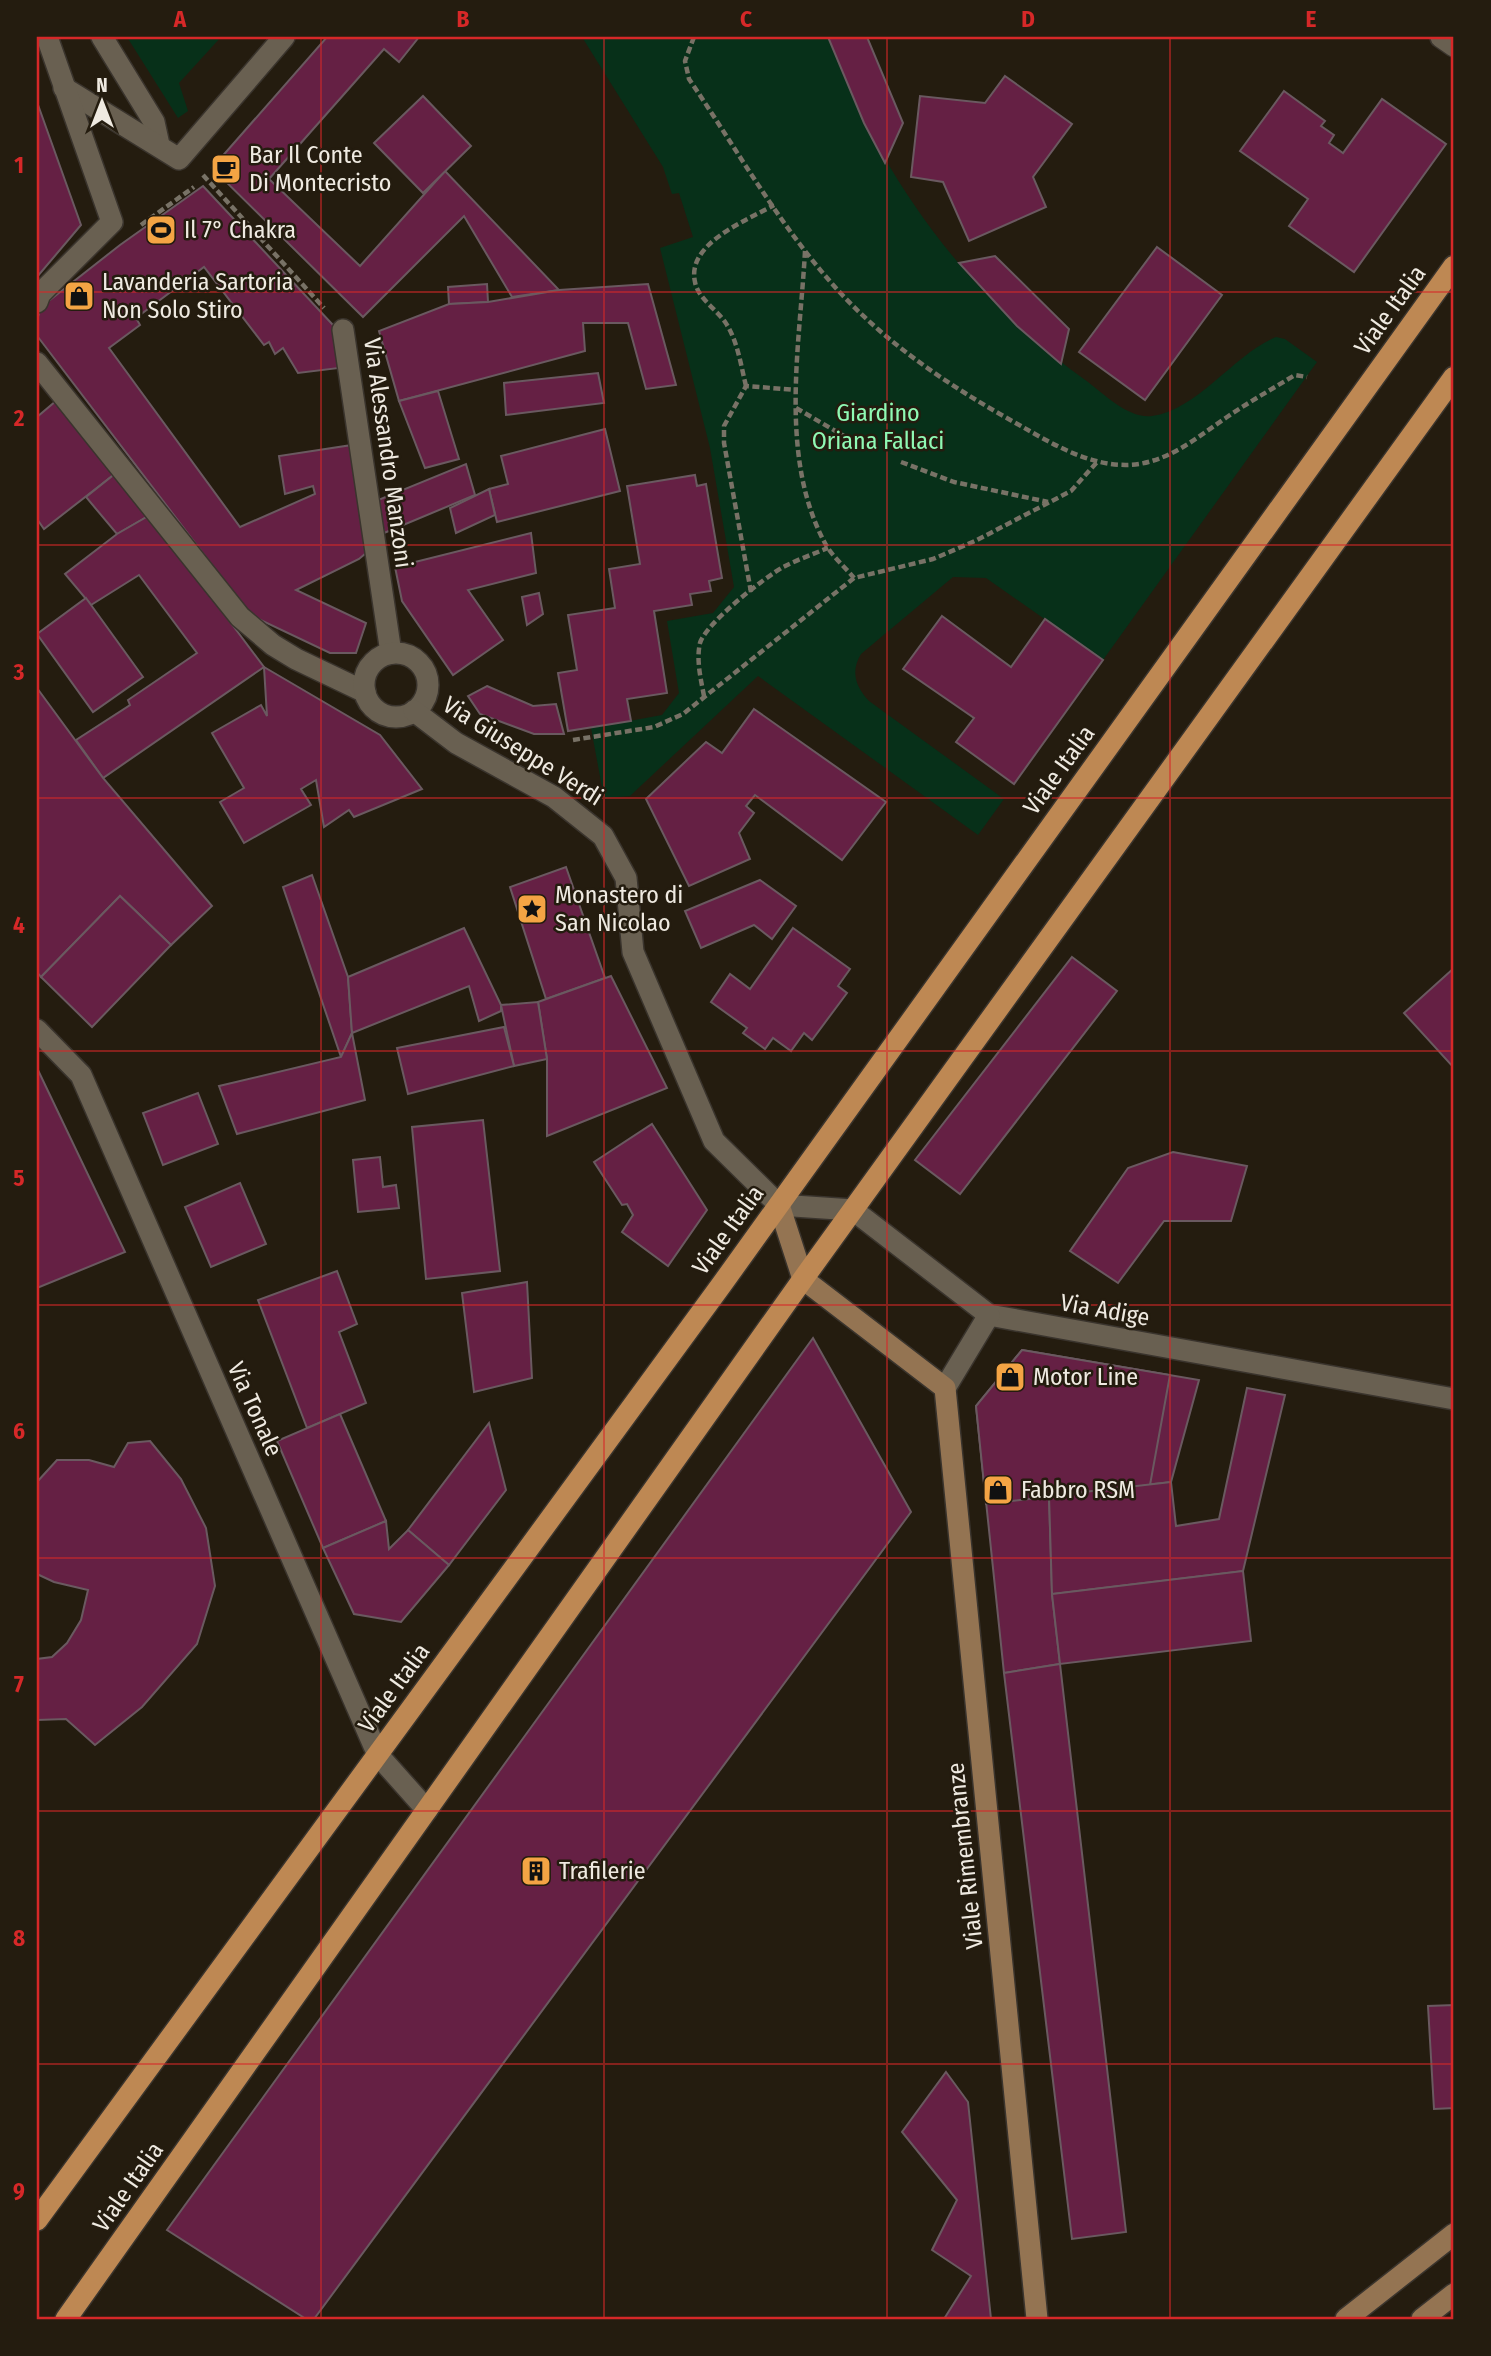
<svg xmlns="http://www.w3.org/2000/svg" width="1491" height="2356" viewBox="0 0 1491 2356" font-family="'Fira Sans Condensed',sans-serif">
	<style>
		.green { fill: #073019 }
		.building { fill: #652044; stroke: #6a5960; stroke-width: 2 }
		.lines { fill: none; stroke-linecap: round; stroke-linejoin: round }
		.street-casing { stroke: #3a342d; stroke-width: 24 }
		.secondary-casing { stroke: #3a342d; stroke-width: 24 }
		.primary-casing { stroke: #3a342d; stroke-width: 24 }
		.path { stroke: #787266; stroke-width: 4.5; stroke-dasharray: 7 3.5; stroke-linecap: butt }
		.street { stroke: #696051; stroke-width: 21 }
		.secondary { stroke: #947452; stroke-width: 21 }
		.primary { stroke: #be8853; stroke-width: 21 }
		.grid { fill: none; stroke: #d62828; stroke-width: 2; stroke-opacity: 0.55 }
		.labels { text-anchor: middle; stroke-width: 5; stroke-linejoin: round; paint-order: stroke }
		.poi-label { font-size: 24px; fill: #efeae1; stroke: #241c0f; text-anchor: start }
		.street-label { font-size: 24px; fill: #efeae1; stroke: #241c0f }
		.park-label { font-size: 24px; fill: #8ff9b4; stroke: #241c0f }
		.neatline { fill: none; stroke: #d62828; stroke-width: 2.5 }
		.grid-label { font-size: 23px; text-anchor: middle; font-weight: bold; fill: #d62828 }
	</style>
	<rect width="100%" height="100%" fill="#241c0f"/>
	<g class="green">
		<path d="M127,37h94l-42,46 9,28 -10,7z"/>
		<path d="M582,37h246c51,138 139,260 260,345 17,13 41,37 64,34 46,-6 82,-62 124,-79l9,2 32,23 -214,298 -117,-82 -33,-1 -92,77c-11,18 -5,33 8,47l135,98 -26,36 -220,-159 -128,120 -26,2 -13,-70 71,-13 17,-22 -12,-72 46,-8 21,-26 -24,-139 -50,-200 33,-11 -14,-44 -7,1 -9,-27z"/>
	</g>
	<g class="building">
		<path d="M327,37h92l-20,25 -15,-13 -115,130 91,87 85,-95 114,119 -47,7 -48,-81 -101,101 -151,-149z"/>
		<path d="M828,37h39l36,86 -18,40 -21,-40z"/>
		<path d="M1005,76l67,48 -39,53 13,30 -77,34 -26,-59 -32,-5 9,-81 65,7z"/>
		<path d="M1284,91l41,30 -4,5 13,9 -5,8 14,10 39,-54 64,45 -92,128 -65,-46 19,-27 -68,-48z"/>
		<path d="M423,96l48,50 -48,47 -49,-50z"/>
		<path d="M37,102l44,123 -44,52z"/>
		<path d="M203,186l130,139 6,43 -41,5 -15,-25 -8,6 -6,-12 -5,3 -60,-78 -68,51 4,7 -31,23 131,179 75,-33 -2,-8 -28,8 -6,-38 73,-11 14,108 -7,6 -63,31 70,33 -10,30h-26l-80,-38 -212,-278 -1,-17 4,-13 79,-62z"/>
		<path d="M1157,247l65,48 -77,105 -66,-48z"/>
		<path d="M995,256l74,73 -8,35 -44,-38 -58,-63z"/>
		<path d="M487,284l1,18 -39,2 -1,-17z"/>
		<path d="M648,284l28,101 -30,4 -18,-66h-45l2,28 -186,50 -20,-70 70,-27 39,-2 71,-12z"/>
		<path d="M598,373l6,30 -98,12 -2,-32z"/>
		<path d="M438,391l21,68 -34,9 -26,-67z"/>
		<path d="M56,401l60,72 -72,56 -7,-10v-102z"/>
		<path d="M605,429l15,62 -123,31 -8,-33 19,-5 -7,-28z"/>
		<path d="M466,464l9,31 -91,38 -6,-33z"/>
		<path d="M116,473l34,42 -33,19 -31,-37z"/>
		<path d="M695,475l2,11 9,-2 16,94 -13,3 2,10 -21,3 2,11 -38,6 13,82 -40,6 4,22 -63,10 -10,-58 19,-3 -9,-55 47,-7 -6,-39 31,-5 -13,-78z"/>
		<path d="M489,489l6,26 -39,18 -6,-25z"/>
		<path d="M150,515l114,152 -161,111 -27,-38 54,-35 -2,-5 69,-47 -58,-78 -48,30 -26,-31 52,-40z"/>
		<path d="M531,533l5,40 -68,17 35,50 -50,35 -51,-74 -7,-34z"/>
		<path d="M539,593l4,21 -16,11 -5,-28z"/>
		<path d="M86,598l57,79 -50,35 -56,-78z"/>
		<path d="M942,616l69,51 34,-48 58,41 -89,124 -58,-42 18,-24 -71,-49z"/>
		<path d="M264,667l116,68 42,54 -68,28 -5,-7 -25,17 -8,-47 -15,9 10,16 -67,38 -24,-41 24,-14 -32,-55 49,-28 6,11z"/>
		<path d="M487,686l46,20 23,-2 8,30h-30l-54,-20 -12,-18z"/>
		<path d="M37,688l66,90 109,128 -41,39 -51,-49 -79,81 -4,-5z"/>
		<path d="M754,709l132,93 -44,58 -87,-65 -9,11 8,7 -15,20 11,26 -61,27 -43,-87 60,-57 16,11z"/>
		<path d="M566,867l39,111 -59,21 -36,-112z"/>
		<path d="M312,875l36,102 4,56 -11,24 -58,-170z"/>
		<path d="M760,880l36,26 -24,33 -18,-14 -53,23 -16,-37z"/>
		<path d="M120,896l51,49 -79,82 -51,-50z"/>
		<path d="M464,928l37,77v6l-22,10 -10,-35 -117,47 -4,-56z"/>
		<path d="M793,928l57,41 -12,17 9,7 -35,47 -8,-7 -13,18 -18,-13 -8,11 -22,-16 4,-5 -36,-26 19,-28 20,15z"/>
		<path d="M1072,957l45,34 -157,203 -45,-34z"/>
		<path d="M1454,968v100l-50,-55z"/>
		<path d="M611,976l56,112 -120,48v-77l-9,-57z"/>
		<path d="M538,1002l9,57 -33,7 -13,-61z"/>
		<path d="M504,1027l10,39 -106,28 -11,-46z"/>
		<path d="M352,1033l13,67 -128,34 -18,-48 122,-29z"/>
		<path d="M37,1068l88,184 -88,36z"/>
		<path d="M198,1093l20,51 -55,21 -20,-52z"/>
		<path d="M483,1120l17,151 -74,8 -14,-152z"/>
		<path d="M652,1124l55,86 -39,56 -46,-34 11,-17 -6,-11 -5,1 -28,-43z"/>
		<path d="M1173,1152l74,14 -16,55h-67l-46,62 -48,-32 58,-83z"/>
		<path d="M380,1157l3,30 13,-2 3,23 -41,4 -5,-52z"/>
		<path d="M240,1183l26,61 -55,23 -26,-60z"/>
		<path d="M337,1271l20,53 -18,8 27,71 -59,25 -49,-128z"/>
		<path d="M527,1282l5,96 -58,14 -12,-99z"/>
		<path d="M813,1338l98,174 -597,807h-8l-139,-89z"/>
		<path d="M1022,1350l177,30 -28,102 -122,14 3,98 8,70 -56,9 -28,-267z"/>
		<path d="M1022,1350l148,25 -20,110 -164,19 -10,-98z"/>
		<path d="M1247,1388l38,7 -42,176 -191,23 -3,-98 122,-14 5,44 43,-7z"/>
		<path d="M340,1414l46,107 -63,27 -46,-107z"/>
		<path d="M489,1423l17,67 -57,75 -41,-35z"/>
		<path d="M150,1441l31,38 25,49 9,58 -18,58 -55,63 -47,38 -29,-26 -29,1v-61l15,-2 15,-14 14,-23 7,-30 -34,-8 -17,-8v-92l20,-22h32l25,7 14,-24z"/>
		<path d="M386,1521l3,28 19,-19 41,35 -48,57 -47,-8 -31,-66z"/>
		<path d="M1243,1571l8,70 -191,23 -8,-70z"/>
		<path d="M1060,1664l66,568 -54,7 -68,-566z"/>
		<path d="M1454,2005v103l-20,1 -6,-103z"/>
		<path d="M946,2072l22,30 23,217h-47l27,-43 -39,-26 25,-50 -55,-68z"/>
	</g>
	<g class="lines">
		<g class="street-casing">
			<g id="street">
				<path d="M102,37l52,85 5,23"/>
				<path d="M1441,37l13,9"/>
				<path d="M64,88l115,71 105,-122"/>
				<path d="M37,302l3,-8 72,-72 -65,-185"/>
				<path d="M343,330l48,323"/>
				<path d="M37,363l203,254 33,28 23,14 69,33"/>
				<circle cx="396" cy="685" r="32"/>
				<path d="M414,711l42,32 98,54 49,39 23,42 7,74 81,189 65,64 74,5 136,105 465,84"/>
				<path d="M37,1030l44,45 297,680 49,55"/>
				<path d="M945,1388l44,-73"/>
			</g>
		</g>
		<g class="secondary-casing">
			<g id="secondary">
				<path d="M779,1205l24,74 142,109 92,931"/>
				<path d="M1346,2319l108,-85"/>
				<path d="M1422,2319l32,-25"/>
			</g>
		</g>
		<g class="primary-casing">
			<g id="primary">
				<path d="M37,2220l685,-936 732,-1018"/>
				<path d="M66,2319l737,-1040 651,-902"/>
			</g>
		</g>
		<g class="path">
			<path d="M694,37l-9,24 4,18c45,66 86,139 139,200 53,62 121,107 193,147 35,20 75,44 118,38 35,-6 60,-28 88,-47 22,-15 45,-28 68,-42l12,2"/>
			<path d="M203,175l121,133"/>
			<path d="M141,225l53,-38"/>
			<path d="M805,251c-5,94 -27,207 21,294 7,12 19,22 28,33"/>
			<path d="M746,386c-5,-20 -8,-43 -19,-61 -8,-14 -29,-26 -32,-43 -9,-39 53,-62 79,-77"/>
			<path d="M796,408l60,35"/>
			<path d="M901,462l53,20 94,20"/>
			<path d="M751,592l-27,-149v-17l22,-40 51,4"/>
			<path d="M704,696c-3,-16 -8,-36 -4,-53 6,-20 64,-65 83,-76 14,-7 30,-13 45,-19"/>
			<path d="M573,740l81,-13 29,-13 171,-136 79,-19 42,-18 96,-50 27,-30"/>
		</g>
		<use href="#street" class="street"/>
		<use href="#secondary" class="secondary"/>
		<use href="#primary" class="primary"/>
	</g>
	<path class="grid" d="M321,37v2282M604,37v2282M887,37v2282M1170,37v2282M37,292h1417M37,545h1417M37,798h1417M37,1051h1417M37,1305h1417M37,1558h1417M37,1811h1417M37,2064h1417"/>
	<defs>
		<g id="cafe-square" transform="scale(1.575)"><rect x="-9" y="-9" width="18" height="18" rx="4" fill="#f4a444" stroke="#241c0f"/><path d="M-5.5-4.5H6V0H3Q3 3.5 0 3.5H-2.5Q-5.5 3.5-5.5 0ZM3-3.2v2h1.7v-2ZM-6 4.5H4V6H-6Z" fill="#111"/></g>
		<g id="stadium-square" transform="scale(1.575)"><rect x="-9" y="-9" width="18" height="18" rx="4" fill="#f4a444" stroke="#241c0f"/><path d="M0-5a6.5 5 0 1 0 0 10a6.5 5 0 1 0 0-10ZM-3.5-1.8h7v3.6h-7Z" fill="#111"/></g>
		<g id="shop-square" transform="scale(1.575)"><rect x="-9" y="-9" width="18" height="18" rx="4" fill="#f4a444" stroke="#241c0f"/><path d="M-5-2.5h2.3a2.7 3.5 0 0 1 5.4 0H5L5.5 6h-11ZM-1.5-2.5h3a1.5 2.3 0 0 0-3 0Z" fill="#111"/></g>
		<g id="sight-square" transform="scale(1.575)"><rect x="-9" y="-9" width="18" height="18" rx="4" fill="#f4a444" stroke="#241c0f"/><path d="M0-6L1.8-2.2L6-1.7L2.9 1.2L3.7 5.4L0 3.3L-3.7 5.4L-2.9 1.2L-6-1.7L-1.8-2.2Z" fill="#111"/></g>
		<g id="building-square" transform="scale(1.575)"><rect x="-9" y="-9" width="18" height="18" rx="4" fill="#f4a444" stroke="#241c0f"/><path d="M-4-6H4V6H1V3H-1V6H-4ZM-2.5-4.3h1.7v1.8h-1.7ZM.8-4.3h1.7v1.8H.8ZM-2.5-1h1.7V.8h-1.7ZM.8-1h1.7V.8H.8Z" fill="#111"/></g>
	</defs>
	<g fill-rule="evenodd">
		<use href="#cafe-square" x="226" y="169"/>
		<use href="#stadium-square" x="161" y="230"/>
		<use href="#shop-square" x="79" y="296"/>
		<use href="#sight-square" x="532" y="909"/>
		<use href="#shop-square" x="1010" y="1377"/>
		<use href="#shop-square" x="998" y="1490"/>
		<use href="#building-square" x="536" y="1871"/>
	</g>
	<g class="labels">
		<g class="poi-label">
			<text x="249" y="163">Bar Il Conte<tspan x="249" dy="28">Di Montecristo</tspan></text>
			<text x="184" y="238">Il 7° Chakra</text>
			<text x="102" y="290">Lavanderia Sartoria<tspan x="102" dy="28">Non Solo Stiro</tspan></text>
			<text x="555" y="903">Monastero di<tspan x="555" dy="28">San Nicolao</tspan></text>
			<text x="1033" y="1385">Motor Line</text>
			<text x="1021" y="1498">Fabbro RSM</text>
			<text x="559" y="1879">Trafilerie</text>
		</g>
		<g class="street-label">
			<text transform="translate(1390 310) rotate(-54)" y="8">Viale Italia</text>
			<text transform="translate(388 453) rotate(82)" y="8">Via Alessandro Manzoni</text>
			<text transform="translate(523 751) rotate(32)" y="8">Via Giuseppe Verdi</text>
			<text transform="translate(1059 770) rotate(-54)" y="8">Viale Italia</text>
			<text transform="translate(728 1230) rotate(-54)" y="8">Viale Italia</text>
			<text transform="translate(1105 1310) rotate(10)" y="8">Via Adige</text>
			<text transform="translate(255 1409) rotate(66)" y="8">Via Tonale</text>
			<text transform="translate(394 1688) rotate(-54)" y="8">Viale Italia</text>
			<text transform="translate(965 1856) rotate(-96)" y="8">Viale Rimembranze</text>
			<text transform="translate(128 2187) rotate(-55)" y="8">Viale Italia</text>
		</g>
		<g class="park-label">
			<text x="878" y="421">Giardino<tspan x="878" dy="28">Oriana Fallaci</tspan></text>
		</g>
	</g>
	<rect width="1491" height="2356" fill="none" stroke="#241c0f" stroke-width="77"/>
	<g transform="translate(102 102)" stroke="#241c0f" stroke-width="5" paint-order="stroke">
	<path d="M0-5L12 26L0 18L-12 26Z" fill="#efeae1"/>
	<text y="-10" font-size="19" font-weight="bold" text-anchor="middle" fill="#efeae1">N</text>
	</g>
	<rect x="38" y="38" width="1414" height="2280" class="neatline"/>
	<g class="grid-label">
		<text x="180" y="27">A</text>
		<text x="463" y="27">B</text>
		<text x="746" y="27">C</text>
		<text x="1028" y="27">D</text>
		<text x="1311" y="27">E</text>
		<text x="19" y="173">1</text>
		<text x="19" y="426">2</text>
		<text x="19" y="680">3</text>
		<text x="19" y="933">4</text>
		<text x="19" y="1186">5</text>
		<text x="19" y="1439">6</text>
		<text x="19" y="1692">7</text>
		<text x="19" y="1946">8</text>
		<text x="19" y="2199">9</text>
	</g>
</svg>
